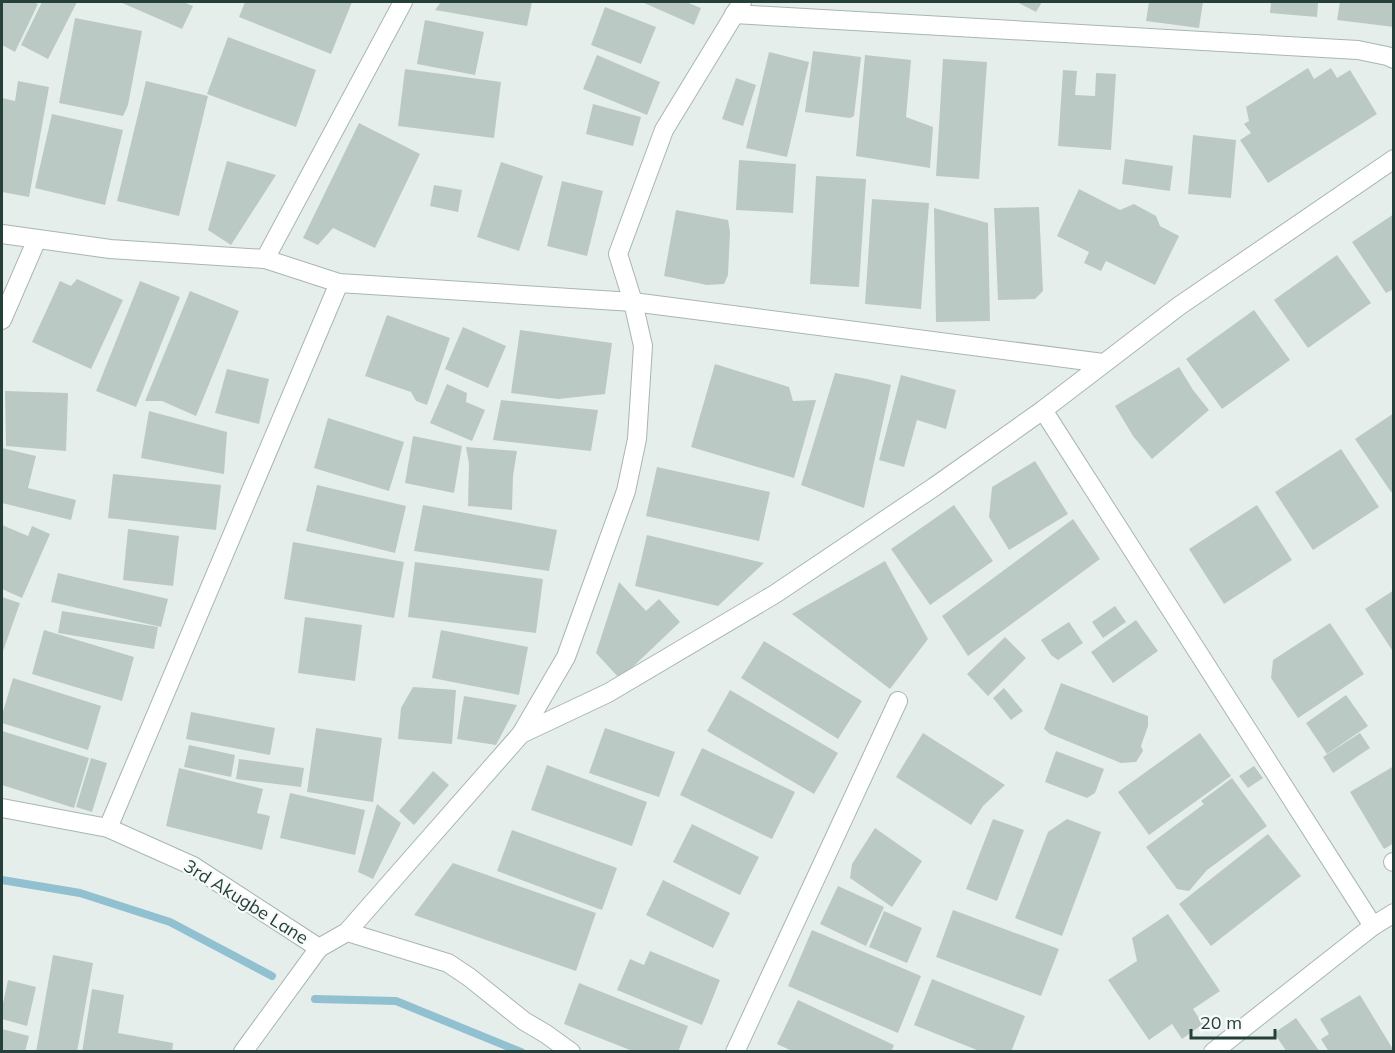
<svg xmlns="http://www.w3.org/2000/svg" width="1395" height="1053" viewBox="0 0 1395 1053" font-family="Mulish,sans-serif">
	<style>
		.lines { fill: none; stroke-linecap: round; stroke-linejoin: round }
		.stream { stroke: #91c0d0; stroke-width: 8 }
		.building { fill: #bbc9c5 }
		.minor-casing { stroke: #a8b6b3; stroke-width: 20 }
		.minor { stroke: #fff; stroke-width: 18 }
		.labels { text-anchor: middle; stroke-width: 4.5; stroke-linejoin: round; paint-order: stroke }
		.street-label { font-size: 18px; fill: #25403b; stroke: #f7faf9 }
	</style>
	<rect width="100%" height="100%" fill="#e6eeeb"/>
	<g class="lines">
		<g class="stream">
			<path d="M2,880l78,13 90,29 102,54"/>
			<path d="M315,999l81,2 125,51"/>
		</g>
	</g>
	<g class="building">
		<path d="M2,2h31l5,2 -23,48 -13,-7z"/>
		<path d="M42,2h35l-29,57 -27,-14z"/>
		<path d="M120,2h63l10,4 -11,23z"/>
		<path d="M245,2h107l-21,52 -92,-37z"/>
		<path d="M441,2h91l-5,24 -92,-16z"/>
		<path d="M642,2h44l15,6 -7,17z"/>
		<path d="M1017,2h25l-6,10z"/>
		<path d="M1149,2h54l-4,26 -53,-7z"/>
		<path d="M1271,2h47l-1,15 -47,-4z"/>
		<path d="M1340,2h54v25l-57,-7z"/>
		<path d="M605,7l51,20 -15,37 -50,-19z"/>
		<path d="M75,18l67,13 -14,74 -5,11 -64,-13z"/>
		<path d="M425,20l59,12 -9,43 -58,-11z"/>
		<path d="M228,37l88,33 -20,57 -89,-33z"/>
		<path d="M813,51l48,6 -7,59 -4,2 -45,-6z"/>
		<path d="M769,52l40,10 -22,95 -41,-9z"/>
		<path d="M597,55l63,27 -13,33 -64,-26z"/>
		<path d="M865,55l46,5 -5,57 27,10 -3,41 -74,-12z"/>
		<path d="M943,59l44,3 -8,117 -43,-3z"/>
		<path d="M1308,68l6,11 17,-11 6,10 13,-8 27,44 -109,69 -28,-43 11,-7 -7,-9 5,-3 -3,-14z"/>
		<path d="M405,69l96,13 -7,56 -96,-12z"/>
		<path d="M1063,70l14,1 -2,24 20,1 1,-23 20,1 -5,76 -53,-4z"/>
		<path d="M736,78l20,7 -13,41 -21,-7z"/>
		<path d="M18,81l31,6 -20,110 -27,-5v-94l13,3z"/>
		<path d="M146,81l62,15 -29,120 -62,-15z"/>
		<path d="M593,104l48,13 -8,29 -47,-12z"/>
		<path d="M52,114l71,16 -18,75 -70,-17z"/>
		<path d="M359,123l61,31 -45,94 -42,-20 -15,17 -15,-7z"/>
		<path d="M1193,135l43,5 -5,58 -43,-4z"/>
		<path d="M1125,159l48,7 -3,25 -48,-7z"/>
		<path d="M739,160l57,4 -3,49 -57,-3z"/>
		<path d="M227,161l49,14 -45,70 -23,-15z"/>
		<path d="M501,162l42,14 -24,75 -42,-14z"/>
		<path d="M816,176l50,3 -7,108 -49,-3z"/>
		<path d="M562,181l41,10 -16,65 -40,-10z"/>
		<path d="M434,185l28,5 -4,22 -28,-6z"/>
		<path d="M1079,189l41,21 14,-6 22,12 4,10 19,10 -24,49 -49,-24 -5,10 -17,-8 5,-11 -32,-16z"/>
		<path d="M872,199l57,4 -8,106 -56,-5z"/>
		<path d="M1039,207l4,84 -8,8 -37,1 -4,-92z"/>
		<path d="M934,208l54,15 2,98 -54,1z"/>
		<path d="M676,210l52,10 2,12 -2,43 -4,9 -17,1 -43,-9z"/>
		<path d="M1394,214v75l-8,4 -34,-51z"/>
		<path d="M1337,255l34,48 -63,45 -34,-48z"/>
		<path d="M77,279l46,21 -32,69 -59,-27 28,-61 11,5z"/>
		<path d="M140,281l40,16 -44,110 -40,-16z"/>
		<path d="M190,291l49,20 -43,105 -34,-15h-17z"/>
		<path d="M1254,310l36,50 -68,49 -36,-50z"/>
		<path d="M387,315l63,23 -23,67 -11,-4 -5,-9 -46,-16z"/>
		<path d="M463,327l43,19 -18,42 -43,-19z"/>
		<path d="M520,330l92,13 -7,51 -47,5 -47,-6z"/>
		<path d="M715,364l74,23 4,14 23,-1 -22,78 -103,-31z"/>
		<path d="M1179,367l14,23 16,20 -57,49 -19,-23 -18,-30z"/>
		<path d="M227,369l42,10 -10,45 -44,-11z"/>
		<path d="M835,373l32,6 24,6 -27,123 -63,-23z"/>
		<path d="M901,375l55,15 -10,39 -29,-9 -13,47 -25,-7z"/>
		<path d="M447,384l20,9 -1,9 19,8 -13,31 -42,-18z"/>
		<path d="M5,391l63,2 -2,58 -60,-5z"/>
		<path d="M501,400l97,10 -7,41 -98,-11z"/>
		<path d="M149,411l78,21 -3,42 -83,-16z"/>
		<path d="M1394,413v78l-3,1 -36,-53z"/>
		<path d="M328,418l76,24 -15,49 -75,-23z"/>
		<path d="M413,436l49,10 -8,47 -49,-10z"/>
		<path d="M466,447l51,4 -4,25 -1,34 -44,-4 1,-42z"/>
		<path d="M2,448l34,8 -8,32 48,12 -5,20 -69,-17z"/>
		<path d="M1341,449l38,58 -66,43 -38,-58z"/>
		<path d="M1035,461l33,53 -59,36 -20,-33 3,-30z"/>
		<path d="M657,467l113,25 -11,49 -113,-25z"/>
		<path d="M113,474l108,11 -5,45 -108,-12z"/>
		<path d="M317,485l89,21 -11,47 -89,-22z"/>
		<path d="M423,505l134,25 -8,41 -135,-20z"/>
		<path d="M954,505l39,56 -63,44 -39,-56z"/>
		<path d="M1257,505l35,55 -68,44 -35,-55z"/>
		<path d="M1073,519l27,40 -132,97 -26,-40z"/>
		<path d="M2,525l26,11 4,-10 18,8 -28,64 -20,-9z"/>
		<path d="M128,529l51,7 -6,50 -50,-6z"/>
		<path d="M647,535l117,28 -46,43 -83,-20z"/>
		<path d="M293,542l111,20 -10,56 -110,-19z"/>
		<path d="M885,561l43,78 -38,50 -98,-75z"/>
		<path d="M415,562l128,17 -7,54 -128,-16z"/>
		<path d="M58,573l110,26 -7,28 -110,-25z"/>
		<path d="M619,582l27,29 13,-12 21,23 -60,57 -24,-26z"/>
		<path d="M1394,590v63l-29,-44z"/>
		<path d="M2,597l18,6 -18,51z"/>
		<path d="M1115,606l11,16 -23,16 -11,-16z"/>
		<path d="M62,611l96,16 -4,22 -96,-16z"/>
		<path d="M305,617l57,8 -7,56 -57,-8z"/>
		<path d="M1136,620l22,31 -45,32 -22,-31z"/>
		<path d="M1069,622l14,21 -25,17 -7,-5 -10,-15z"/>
		<path d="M1330,623l34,51 -66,44 -27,-40 2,-18z"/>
		<path d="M44,630l90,27 -12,44 -90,-27z"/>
		<path d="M441,630l87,17 -9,48 -87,-17z"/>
		<path d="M1005,637l21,21 -38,38 -21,-22z"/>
		<path d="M764,641l98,60 -24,38 -97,-61z"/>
		<path d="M13,678l88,28 -13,44 -86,-27v-8z"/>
		<path d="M1061,683l87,33v10l-7,20 2,5 -7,11 -15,1 -71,-29 -6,-5z"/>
		<path d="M413,687l43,3 -4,54 -54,-5 3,-31z"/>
		<path d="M1004,688l19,23 -12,9 -18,-22z"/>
		<path d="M730,690l108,63 -24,41 -107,-63z"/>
		<path d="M1346,695l22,31 -41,28 -21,-31z"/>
		<path d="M464,696l53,9 -21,40 -39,-6z"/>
		<path d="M191,712l84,16 -5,27 -84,-16z"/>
		<path d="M316,728l66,10 -9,64 -66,-10z"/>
		<path d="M605,728l70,24 -16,45 -70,-24z"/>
		<path d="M2,731l87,27 -15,50 -72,-23z"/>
		<path d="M923,733l82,52 -22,21 -12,19 -75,-48z"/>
		<path d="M1200,733l31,43 -82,59 -31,-43z"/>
		<path d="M1360,733l10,15 -37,25 -10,-16z"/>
		<path d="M189,745l46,10 -4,22 -47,-10z"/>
		<path d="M702,748l93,44 -23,47 -92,-44z"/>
		<path d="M1056,751l48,18 -9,24 -8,5 -42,-16z"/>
		<path d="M91,758l16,5 -15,49 -16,-5z"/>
		<path d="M239,759l65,9 -3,19 -65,-8z"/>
		<path d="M547,765l100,37 -15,44 -101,-36z"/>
		<path d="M1254,766l9,12 -15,10 -9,-12z"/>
		<path d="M1394,766v77l-10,6 -34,-57z"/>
		<path d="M179,768l84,21 -6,24 13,3 -8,34 -96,-24z"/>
		<path d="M433,771l16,14 -35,40 -15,-14z"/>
		<path d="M1232,778l35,48 -60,44 -18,21 -12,-2 -31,-42 58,-43 -3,-3z"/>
		<path d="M290,793l75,17 -10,45 -75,-17z"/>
		<path d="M377,804l24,19 -28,56 -15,-7z"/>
		<path d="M993,819l31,11 -27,71 -31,-12z"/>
		<path d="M1067,819l34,13 -39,104 -47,-18 33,-86z"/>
		<path d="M692,824l67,33 -19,38 -67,-33z"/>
		<path d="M875,828l47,33 -30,46 -42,-29 2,-14z"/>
		<path d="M512,830l105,38 -15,42 -105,-39z"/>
		<path d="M1268,834l33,42 -90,70 -32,-42z"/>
		<path d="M453,863l143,50 -20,58 -162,-56z"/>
		<path d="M663,880l67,33 -17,35 -67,-33z"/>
		<path d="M838,886l46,21 -18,39 -46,-22z"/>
		<path d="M953,910l106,39 -18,47 -105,-39z"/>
		<path d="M884,911l38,17 -15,35 -38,-16z"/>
		<path d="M1168,914l52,77 -27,18 10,15 -21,15 -10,-15 -23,16 -41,-60 29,-19 -5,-23z"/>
		<path d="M812,930l109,46 -23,57 -110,-47z"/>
		<path d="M650,951l70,29 -18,45 -85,-35 13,-31 14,6z"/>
		<path d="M53,955l40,8 -16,89h-41z"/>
		<path d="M932,979l93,37 -14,36h-29l-68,-27z"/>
		<path d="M8,980l28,7 -9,39 -25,-7v-11z"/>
		<path d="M579,983l109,43 -10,26h-43l-71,-28z"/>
		<path d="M92,989l32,6 -6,38 55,10 -1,9h-90z"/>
		<path d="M1360,995l34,56v1h-65l-8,-13 8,-5 -9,-15z"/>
		<path d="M798,1000l96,45 -3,7h-97l-17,-8z"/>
		<path d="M1296,1018l24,34h-33l-13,-19z"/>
		<path d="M2,1029l27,7 -4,16h-23z"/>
	</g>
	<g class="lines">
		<g class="minor-casing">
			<g id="minor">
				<path d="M734,14l624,36 29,6 7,3"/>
				<path d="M2,234l108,15 155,10 74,24 294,19 470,61"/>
				<path d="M265,259l138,-257"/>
				<path d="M2,320l35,-81"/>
				<path d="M1043,410l330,516"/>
				<path d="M521,734l45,-77 60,-166 11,-52 6,-93 -10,-44 -15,-48 46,-124 78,-128"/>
				<path d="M2,808l106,20 85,38 126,82"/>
				<path d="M108,828l231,-545"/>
				<path d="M1393,862h1"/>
				<path d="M347,932l101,31 21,14 55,44 22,13 25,18"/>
				<path d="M243,1052l76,-104 28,-16 174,-198 87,-41 167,-99 159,-107 109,-77 136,-104 215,-147"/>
				<path d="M735,1052l163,-351"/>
				<path d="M1213,1052l160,-126 21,-13"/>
			</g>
		</g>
		<use href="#minor" class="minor"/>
	</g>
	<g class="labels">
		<g class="street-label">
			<text transform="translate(246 902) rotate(32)" y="6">3rd Akugbe Lane</text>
		</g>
	</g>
	<rect width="1395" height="1053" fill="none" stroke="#25403b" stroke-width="6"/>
	<path d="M1191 1029v9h84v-9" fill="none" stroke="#25403b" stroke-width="3"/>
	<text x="1200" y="1029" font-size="18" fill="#25403b" stroke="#f7faf9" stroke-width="4.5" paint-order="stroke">20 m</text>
</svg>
